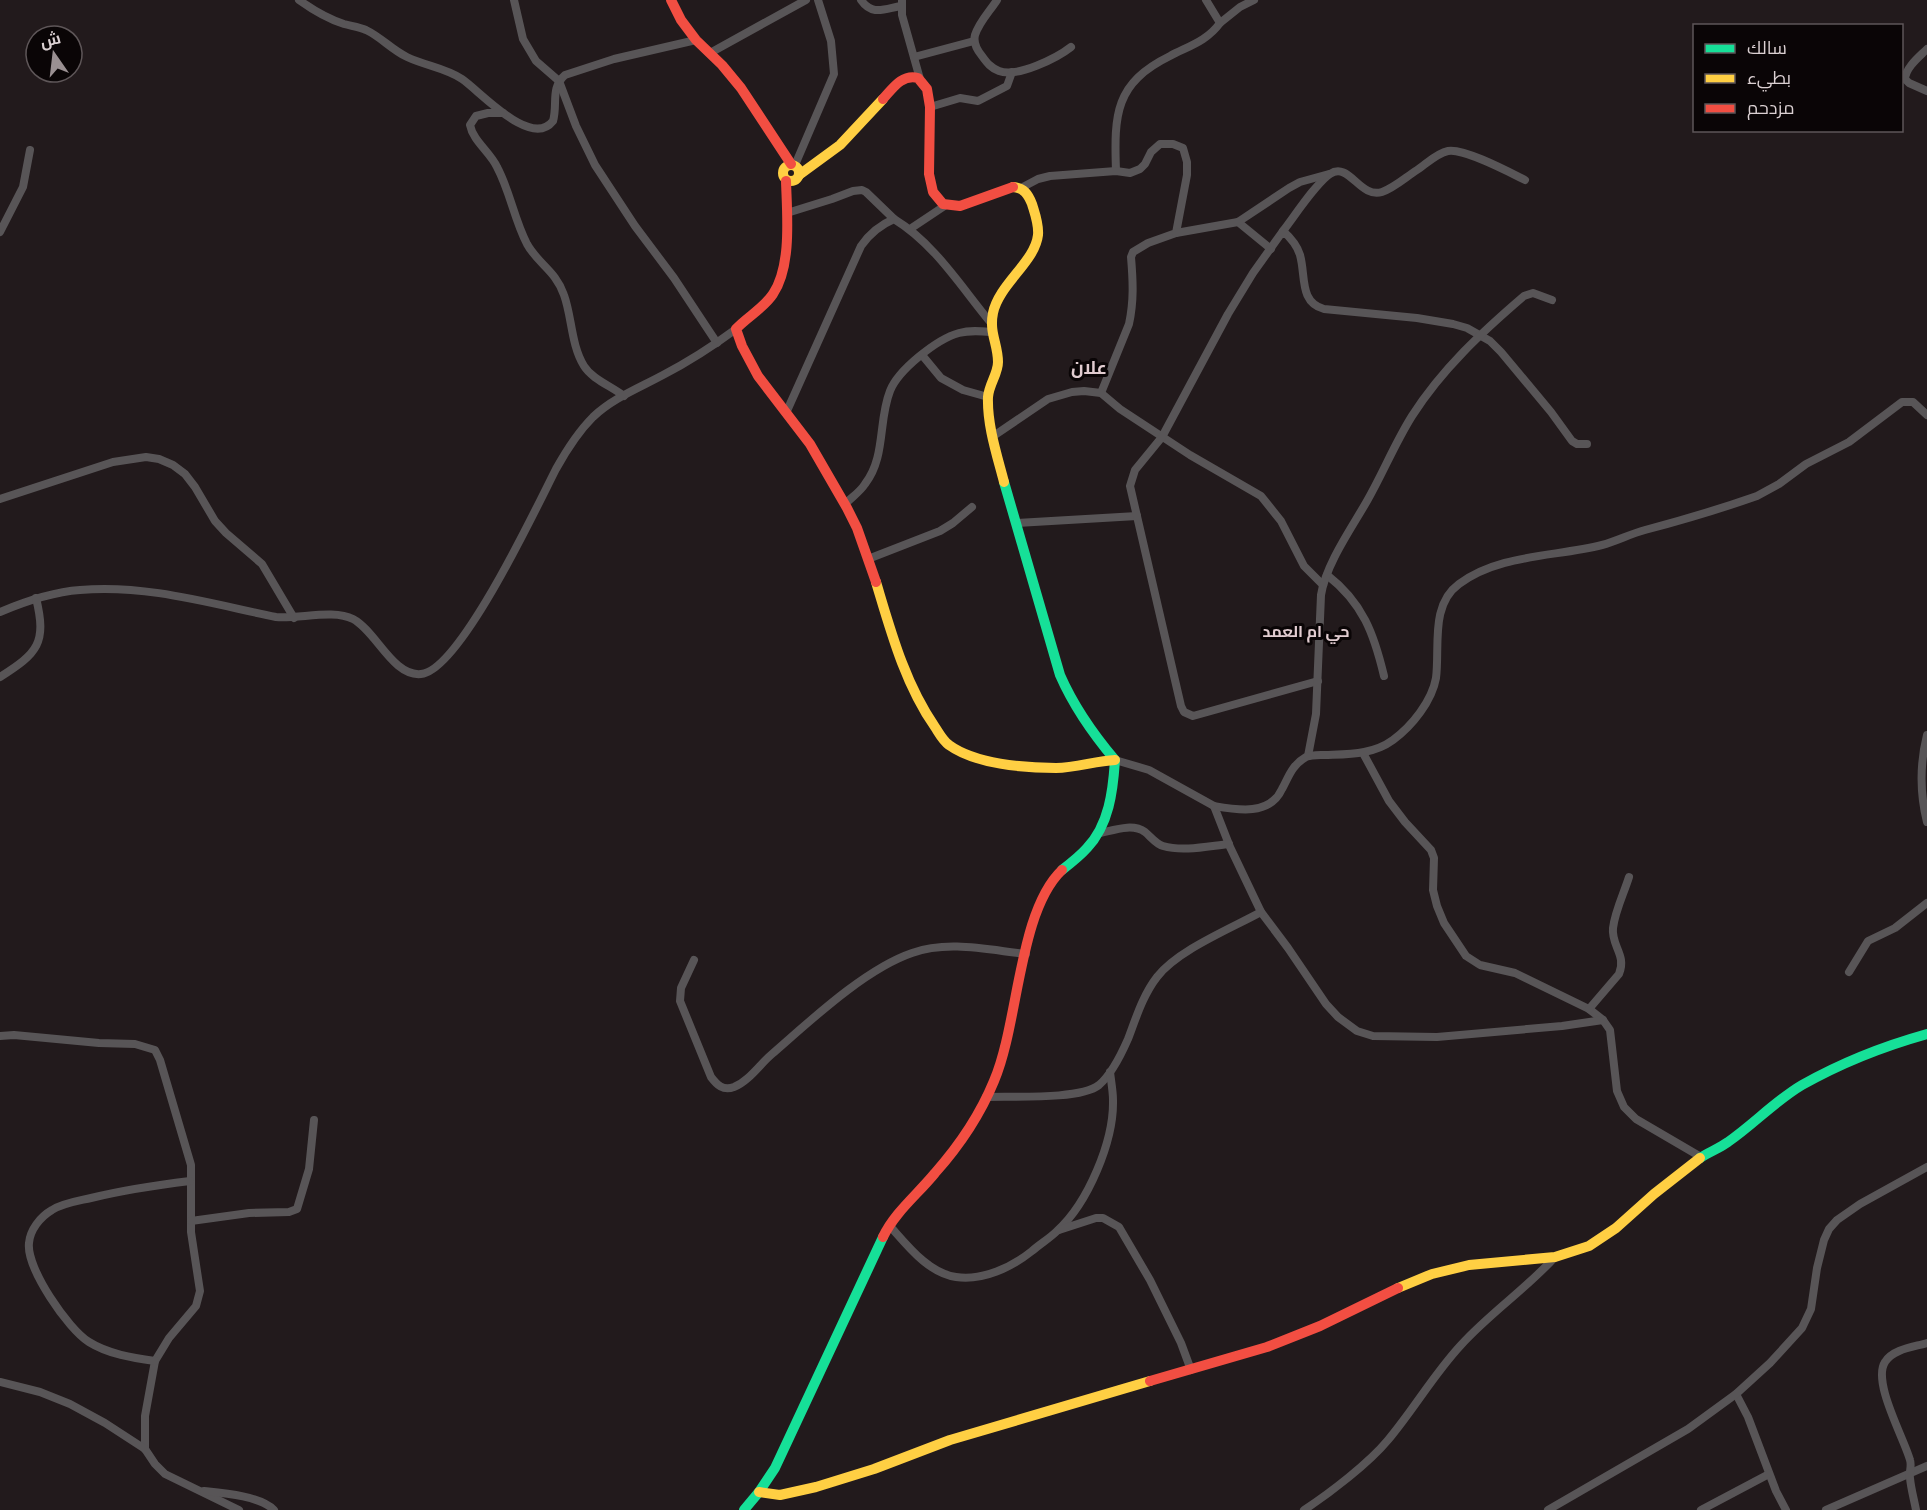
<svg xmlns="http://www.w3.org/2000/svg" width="1927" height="1510" viewBox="0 0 1927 1510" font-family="'Fira Sans Condensed',Cairo,sans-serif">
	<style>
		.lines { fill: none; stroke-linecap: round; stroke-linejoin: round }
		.street { stroke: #585557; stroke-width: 8 }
		.fast { stroke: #16e098; stroke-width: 10 }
		.slow { stroke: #ffcf43; stroke-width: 10 }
		.jam { stroke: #f24e42; stroke-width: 10 }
		.labels { text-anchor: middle; stroke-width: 6; stroke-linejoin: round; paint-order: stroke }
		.neighbourhood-label { font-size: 16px; font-weight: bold; fill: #e1ccd0; stroke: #0a0506 }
		.quarter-label { font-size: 18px; font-weight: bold; fill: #e1ccd0; stroke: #0a0506 }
	</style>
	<rect width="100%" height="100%" fill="#221a1c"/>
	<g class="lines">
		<g class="street">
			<path d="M299,0c14,10 29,19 45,24 7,2 15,3 22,6 15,7 26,20 41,27 19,9 39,11 55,22 19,13 69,70 91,42 5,-17 -3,-33 12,-46l49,-16 82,-19"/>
			<path d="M514,0l9,39 13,22 23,20 17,45 19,39 40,61 39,52 43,65"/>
			<path d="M861,0c11,16 23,9 40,6"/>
			<path d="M902,0v15l18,64"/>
			<path d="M997,0c-7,11 -18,22 -22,35 -2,8 2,15 7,21 5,7 9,12 17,15 18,7 58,-13 72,-24"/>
			<path d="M1220,23l20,-16 14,-7"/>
			<path d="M1927,49c-8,8 -21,18 -22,30l4,4 18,8"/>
			<path d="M710,53l96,-53"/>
			<path d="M914,57l60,-16"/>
			<path d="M930,107l30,-9 18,3 29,-15 5,-14"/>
			<path d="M503,113h-15l-12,3 -6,9c3,16 20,27 27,42 13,24 17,52 30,77 11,20 29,27 37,51 8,22 7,50 20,71 8,13 27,20 40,30"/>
			<path d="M795,165l39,-91 -3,-33 -13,-41"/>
			<path d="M1116,171c-2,-57 -1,-88 54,-115 19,-10 37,-15 50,-33l-14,-23"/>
			<path d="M1021,188l17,-9 12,-3 66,-5 14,2 10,-4 5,-5 6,-12 9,-8h13l10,4 4,14v13l-11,58 -28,10 -15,9 -2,5c2,24 3,44 -2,67l-28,69"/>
			<path d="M787,213l45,-14 21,-8 9,-1 4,2 28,27"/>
			<path d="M1238,222l33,27"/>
			<path d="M910,229l36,-24"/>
			<path d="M1283,231c11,-14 33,-48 47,-57 19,-13 30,25 52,18 12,-4 24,-15 35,-22 9,-6 20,-17 31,-19 16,-3 61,21 77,29"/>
			<path d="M0,232l23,-45 7,-37"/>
			<path d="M1176,233l62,-11 51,-34 11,-6 29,-8"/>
			<path d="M922,355l19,23 22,12 25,7"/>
			<path d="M786,413l75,-167c9,-13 19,-21 33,-27 41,25 67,68 97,104"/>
			<path d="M992,437l56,-38 24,-7 12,-1 17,2 19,16 70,46 71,41 20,25 23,45 19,19"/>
			<path d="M0,499l113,-37 33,-5 13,2 14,6 12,9 10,13 20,34 11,12 36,31 32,54"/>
			<path d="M845,504c7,-7 15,-12 20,-20 21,-27 13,-63 25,-93 8,-21 47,-52 69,-58 11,-3 21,-2 32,-1"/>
			<path d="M1017,523l120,-7"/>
			<path d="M868,559l72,-28 13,-8 19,-16"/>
			<path d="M1327,575c36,28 47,59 57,101"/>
			<path d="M0,612c26,-11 52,-20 80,-22 66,-6 132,14 196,27 23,2 58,-8 77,2 23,12 40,58 68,55 39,-3 116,-168 135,-205 10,-18 22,-37 37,-52 20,-19 46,-29 70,-42 25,-13 50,-29 73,-46"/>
			<path d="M0,677c38,-24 47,-34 36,-79"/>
			<path d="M1318,681l-125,35 -9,-4 -3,-6 -51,-220 5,-16 27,-33 66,-123 25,-41 30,-42c8,7 14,14 17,24 6,21 -1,47 24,54l93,9 36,6 14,4 23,13 11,11 50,60 21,29 5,3h10"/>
			<path d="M1927,735c-7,28 -7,59 0,87"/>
			<path d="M1363,753l26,48 16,21 26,28 3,8 -1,32 4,16 7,17 22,33 14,9 35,8 74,36 14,11 7,10 7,61 7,16 12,12 65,38"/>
			<path d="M1308,756l8,-42 5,-119c5,-31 30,-66 46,-94 16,-28 28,-58 45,-85 30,-47 70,-84 112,-120l9,-3 19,7"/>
			<path d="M1115,760l34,10 65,36 16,41 31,65 27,36 38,56 12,13 19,14 16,5 64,1 125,-11 41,-6"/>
			<path d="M1214,806c23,4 56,10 68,-17 7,-13 10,-24 24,-32 6,-3 15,-2 22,-2 23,-1 46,-1 65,-15 19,-14 39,-39 43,-62 4,-31 -6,-73 23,-94 40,-30 96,-27 143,-39 15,-4 28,-11 43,-15 38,-10 75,-21 112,-34l22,-12 27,-20 43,-22 53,-40h11l14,13"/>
			<path d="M1100,833c14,-3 33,-10 45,-1 6,5 11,12 18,14 20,6 46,0 66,-2"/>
			<path d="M694,960l-13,28 -1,13 31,76c6,8 12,14 23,10 15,-6 26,-23 38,-33 38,-33 93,-85 140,-101 36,-13 77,-3 114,1"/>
			<path d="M1849,972l19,-31 27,-13 32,-25"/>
			<path d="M1589,1009l30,-35c8,-19 -8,-28 -6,-46 2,-17 11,-35 16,-51"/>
			<path d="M0,1036l14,-1 85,8 36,1 20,6 5,10 31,105v67l9,59 -4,15 -27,32 -14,23 -10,55v33"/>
			<path d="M986,1097c26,-1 94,3 113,-12 13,-11 22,-30 29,-46 8,-21 15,-44 29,-62 21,-27 73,-48 104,-65"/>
			<path d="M191,1221l58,-8 40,-1 8,-3 12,-40 5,-49"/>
			<path d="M889,1225c18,20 39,48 67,52 27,4 56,-10 76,-26 8,-7 18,-13 25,-20 31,-28 57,-90 56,-131 0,-9 -2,-19 -3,-28"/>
			<path d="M1059,1230l37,-12h7l16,9 31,53 31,63 10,27"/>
			<path d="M155,1361c-22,-3 -47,-7 -66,-19 -21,-13 -63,-74 -60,-99 1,-13 11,-26 23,-33 11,-7 26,-9 39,-12 33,-8 66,-13 99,-17"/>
			<path d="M0,1382l40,10 30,12 35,19 40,26 10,15 10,10 74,36"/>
			<path d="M1736,1394l12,23 28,74 10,19"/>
			<path d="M204,1491c20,2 56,5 70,19"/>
			<path d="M1304,1510c26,-17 65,-47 84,-70 26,-31 46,-66 73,-95 29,-32 65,-56 94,-88"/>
			<path d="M1548,1510l140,-81 48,-35 34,-31 32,-35 9,-19 6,-41 7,-28 5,-11 8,-9 23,-16 67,-37"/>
			<path d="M1701,1510l68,-36"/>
			<path d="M1826,1510l101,-44"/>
			<path d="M1916,1510c-2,-11 -5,-21 -6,-32 -1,-7 2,-12 0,-18 -6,-22 -38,-78 -25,-98 8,-13 29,-15 42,-19"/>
		</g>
		<g class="fast">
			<path d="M1004,482l56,193c14,32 33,59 55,85 -2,31 -6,65 -28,88 -7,8 -16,15 -25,22"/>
			<path d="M1700,1158c9,-6 20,-10 28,-16 26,-18 47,-41 74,-57 39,-22 82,-39 125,-51"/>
			<path d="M744,1510l15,-18 16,-24 108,-231"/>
		</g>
		<g class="slow">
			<circle cx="791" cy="173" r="8"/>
			<path d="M799,175l41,-30 43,-46"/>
			<path d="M1004,482c-7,-27 -17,-57 -16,-85 1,-13 10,-23 10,-35 0,-18 -9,-29 -5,-49 6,-29 42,-51 45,-78 1,-11 -3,-21 -6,-31 -4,-10 -8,-16 -19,-17"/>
			<path d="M876,582c15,50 29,102 59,145 4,6 8,14 14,18 26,19 75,23 107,23 20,0 39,-7 59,-8"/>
			<path d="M1398,1288l34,-14 37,-9 86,-8 34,-11 27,-18 38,-34 46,-36"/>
			<path d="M759,1492l21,3 36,-8 58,-18 76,-29 200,-59"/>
		</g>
		<g class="jam">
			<path d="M671,0l10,20 15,20 26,25 19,23 50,76"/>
			<path d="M883,99c10,-11 19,-25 35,-21l9,11 3,18 -1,67 4,18 10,12 17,2 53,-19"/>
			<path d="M786,181c1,33 6,85 -13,113 -9,14 -26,23 -37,35l6,17 16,30 52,68 37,64 10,20 19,54"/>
			<path d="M883,1237c12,-25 35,-43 52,-64 24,-27 45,-58 59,-92 25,-58 24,-169 68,-211"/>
			<path d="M1150,1381l117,-34 53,-21 78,-38"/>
		</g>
	</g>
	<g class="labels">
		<g class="neighbourhood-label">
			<text x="1306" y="637">حي ام العمد</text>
		</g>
		<g class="quarter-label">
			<text x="1089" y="374">علان</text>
		</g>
	</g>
	<rect x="1693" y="24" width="210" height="108" fill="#0a0506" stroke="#5e5658" stroke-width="1.5"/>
	<rect x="1705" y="44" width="30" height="9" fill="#16e098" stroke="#5e5658" stroke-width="1.5"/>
	<text x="1747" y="54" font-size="18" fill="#dbd0d2">سالك</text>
	<rect x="1705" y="74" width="30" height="9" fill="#ffcf43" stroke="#5e5658" stroke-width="1.5"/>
	<text x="1747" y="84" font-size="18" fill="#dbd0d2">بطيء</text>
	<rect x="1705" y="104" width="30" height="9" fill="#f24e42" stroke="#5e5658" stroke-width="1.5"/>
	<text x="1747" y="114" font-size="18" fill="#dbd0d2">مزدحم</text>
	<g transform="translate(54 54) rotate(346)"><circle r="28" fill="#0a0506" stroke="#5e5658" stroke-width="1.5"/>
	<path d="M0-4.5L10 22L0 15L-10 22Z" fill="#9a9092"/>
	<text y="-9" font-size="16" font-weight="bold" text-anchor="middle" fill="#dbd0d2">ش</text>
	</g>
</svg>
